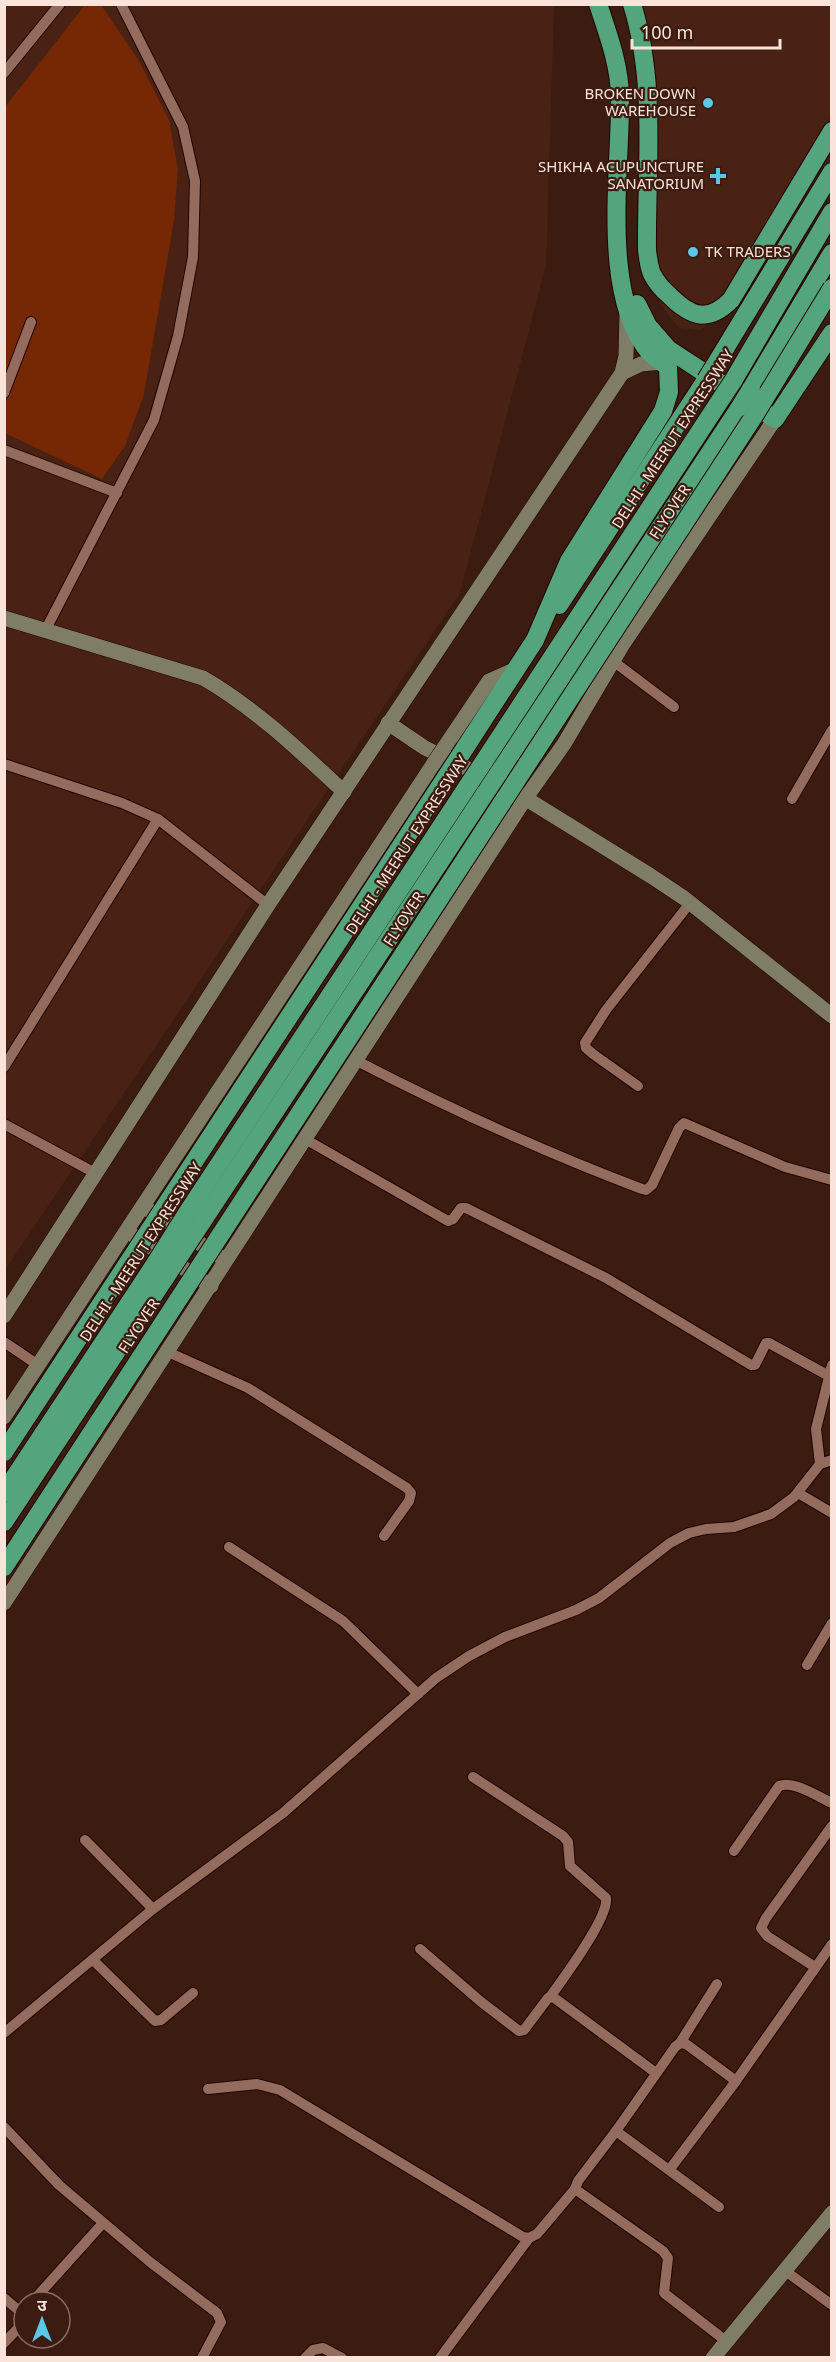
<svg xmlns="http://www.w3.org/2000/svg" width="836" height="2362" viewBox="0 0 836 2362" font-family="'Noto Sans','Noto Sans Devanagari',sans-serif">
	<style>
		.built { fill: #492214 }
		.green { fill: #762805 }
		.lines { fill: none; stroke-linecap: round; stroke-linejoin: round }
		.street-casing { stroke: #220500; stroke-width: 12 }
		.secondary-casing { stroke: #220500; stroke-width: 16 }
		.highway-casing { stroke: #220500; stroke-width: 20 }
		.street { stroke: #936c5e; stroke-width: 10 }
		.secondary { stroke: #807d67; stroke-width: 15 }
		.highway { stroke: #54a47d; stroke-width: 18 }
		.secondary-bridge-casing { stroke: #220500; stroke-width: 16; stroke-linecap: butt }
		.highway-bridge-casing { stroke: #220500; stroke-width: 20; stroke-linecap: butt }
		.secondary-bridge { stroke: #807d67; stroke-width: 15 }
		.highway-bridge { stroke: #54a47d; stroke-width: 18 }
		.poi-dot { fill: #5cc7e7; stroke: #3c1c11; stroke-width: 2 }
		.labels { text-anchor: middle; stroke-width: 4.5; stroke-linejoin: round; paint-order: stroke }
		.poi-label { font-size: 15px; fill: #fae3db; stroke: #3c1c11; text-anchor: end }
		.street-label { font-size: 15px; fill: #fae3db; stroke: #3c1c11 }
	</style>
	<rect width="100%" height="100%" fill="#3c1c11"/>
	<g class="built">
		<path d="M5,5h549l-8,260 -86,328 -455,677z"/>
		<path d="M636,5h195v111l-112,197 -18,17 -22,-2 -19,-24 -3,-24 -4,-198z"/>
	</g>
	<path class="green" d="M85,5h16l38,56 30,59 9,49 -4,51 -30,174 -19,52 -23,33 -97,-46v-326z"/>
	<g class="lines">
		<g class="street-casing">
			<g id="street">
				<path d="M4,73l56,-69"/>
				<path d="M4,393l27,-71"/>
				<path d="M4,450l113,43"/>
				<path d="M46,629l108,-209 24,-84 15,-79 2,-76 -12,-54 -62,-123"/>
				<path d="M613,661l61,46"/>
				<path d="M4,764l118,39 36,16 110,86"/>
				<path d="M792,799l40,-69"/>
				<path d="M357,1061c93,48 187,91 285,128l4,1 6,-5 27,-57 5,-5 101,44 47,13"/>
				<path d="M4,1067l154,-248"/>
				<path d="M638,1086l-45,-32 -7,-6 -1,-5 21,-33 84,-107"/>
				<path d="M4,1124l91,49"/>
				<path d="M305,1139l143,82 5,-2 8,-11h5l140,70 145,87h4l11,-22h3l60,33"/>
				<path d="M4,1342l34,23"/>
				<path d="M168,1352l80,36 159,100 4,5 -2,8 -25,35"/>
				<path d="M820,1464l-4,-35 16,-64"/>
				<path d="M798,1493l34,20"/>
				<path d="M229,1547l114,74 75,73"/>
				<path d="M807,1665l25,-42"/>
				<path d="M473,1777l90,59 5,6 2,24 36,32c3,19 -43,81 -56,99"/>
				<path d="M85,1840l68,69"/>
				<path d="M734,1851l45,-65c15,-6 39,11 53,17"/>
				<path d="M420,1949l60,52 39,30 5,-1 24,-32 5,-1 103,76"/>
				<path d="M93,1960l62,61 6,-1 32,-27"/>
				<path d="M815,1967l-48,-31 -6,-8 5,-10 66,-92"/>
				<path d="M4,2033l149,-124 130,-96 153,-135 33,-22 36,-19 71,-27 23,-12 71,-55 19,-10 17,-4 28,-2 37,-13 23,-17 26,-33 12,-4"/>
				<path d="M680,2043l6,1 50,37"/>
				<path d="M208,2089l49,-5 23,6 243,147 6,1 8,-4 38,-45 3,-8 38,-50 59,-84 5,-4 37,-59"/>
				<path d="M4,2127l55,58 91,77 67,51 4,9 -19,36"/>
				<path d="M616,2131l103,76"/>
				<path d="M670,2169l66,-88 96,-137"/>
				<path d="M575,2189l88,62 5,7 -4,35 62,48"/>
				<path d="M784,2270l48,35"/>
				<path d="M4,2298l20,17"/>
				<path d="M32,2302l71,-79"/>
				<path d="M4,2343l20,-21"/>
				<path d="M305,2358l8,-8 10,-2 19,10"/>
				<path d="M440,2358l89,-120"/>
			</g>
		</g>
		<g class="secondary-casing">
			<g id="secondary">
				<path d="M622,373l19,-9 21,-2"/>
				<path d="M4,618l199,60c52,30 97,73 141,114"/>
				<path d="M388,723l37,25 92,45 134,83 33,22 148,118"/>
				<path d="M444,748l45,-67 27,-12"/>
				<path d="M149,1210l70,46"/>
				<path d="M134,1236l77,50"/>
				<path d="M4,1316l264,-411 354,-532 4,-17 1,-44"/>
				<path d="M4,1417l430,-654"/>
				<path d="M4,1603l521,-804 39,-55 59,-100 152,-225"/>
				<path d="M713,2358l119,-145"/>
			</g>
		</g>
		<g class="highway-casing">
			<g id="highway">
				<path d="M632,4c25,80 14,164 15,246 1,8 2,17 5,24 4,8 11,16 18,22 21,21 38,27 61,4l101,-169"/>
				<path d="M637,304l11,22 20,23 107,70 57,-86"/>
				<path d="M733,381l99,-169"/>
				<path d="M751,389l81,-136"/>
				<path d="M559,605l147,-225"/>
				<path d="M465,748l70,-108 34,-79 94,-150 6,-19 -1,-25c-6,-5 -13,-9 -18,-14 -50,-57 -29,-184 -30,-255 0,-32 -12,-64 -22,-94"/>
				<path d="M481,766l242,-370"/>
				<path d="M498,774l242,-367"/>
				<path d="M187,1213l284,-432"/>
				<path d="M202,1222l286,-433"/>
				<path d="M4,1493l149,-226"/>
				<path d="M4,1522l163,-247"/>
			</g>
		</g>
		<use href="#street" class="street"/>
		<use href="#secondary" class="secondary"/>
		<use href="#highway" class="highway"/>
		<g class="secondary-bridge-casing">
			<path id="secondary-bridge" d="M434,763l10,-15"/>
		</g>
		<g class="highway-bridge-casing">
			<g id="highway-bridge">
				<path d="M706,380l126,-208"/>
				<path d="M723,396l10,-15"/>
				<path d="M740,407l11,-18"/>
				<path d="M471,781l10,-15"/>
				<path d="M488,789l10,-15"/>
				<path d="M153,1267l34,-54"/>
				<path d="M167,1275l35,-53"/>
				<path d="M4,1452l461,-704"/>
				<path d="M4,1567l750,-1151 78,-128"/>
			</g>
		</g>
		<use href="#secondary-bridge" class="secondary-bridge"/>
		<use href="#highway-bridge" class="highway-bridge"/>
	</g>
	<g class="poi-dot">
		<circle cx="708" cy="103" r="6"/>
		<path d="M715 167h6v6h6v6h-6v6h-6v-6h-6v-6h6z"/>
		<circle cx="693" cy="252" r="6"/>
	</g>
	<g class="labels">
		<g class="poi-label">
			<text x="696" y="99">BROKEN DOWN<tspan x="696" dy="17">WAREHOUSE</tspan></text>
			<text x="704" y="172">SHIKHA ACUPUNCTURE<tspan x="704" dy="17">SANATORIUM</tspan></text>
			<text x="705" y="257" text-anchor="start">TK TRADERS</text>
		</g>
		<g class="street-label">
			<text transform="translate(673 439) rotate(-57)" y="5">DELHI - MEERUT EXPRESSWAY</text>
			<text transform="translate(670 512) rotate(-57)" y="5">FLYOVER</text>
			<text transform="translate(407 845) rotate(-57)" y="5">DELHI - MEERUT EXPRESSWAY</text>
			<text transform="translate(404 919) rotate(-57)" y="5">FLYOVER</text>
			<text transform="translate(141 1252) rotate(-57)" y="5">DELHI - MEERUT EXPRESSWAY</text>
			<text transform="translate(139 1326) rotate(-57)" y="5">FLYOVER</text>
		</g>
	</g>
	<rect width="836" height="2362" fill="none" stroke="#fae3db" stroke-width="12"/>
	<g transform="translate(42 2320)"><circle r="28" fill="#3c1c11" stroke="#886c62" stroke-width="1.5"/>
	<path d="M0-4.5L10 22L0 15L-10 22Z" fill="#5cc7e7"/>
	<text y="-9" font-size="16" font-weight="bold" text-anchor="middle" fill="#fae3db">उ</text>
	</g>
	<path d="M632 39v9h148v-9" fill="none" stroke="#fae3db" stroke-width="3"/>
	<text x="641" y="39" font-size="18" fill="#fae3db" stroke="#3c1c11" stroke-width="4.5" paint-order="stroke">100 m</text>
</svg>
